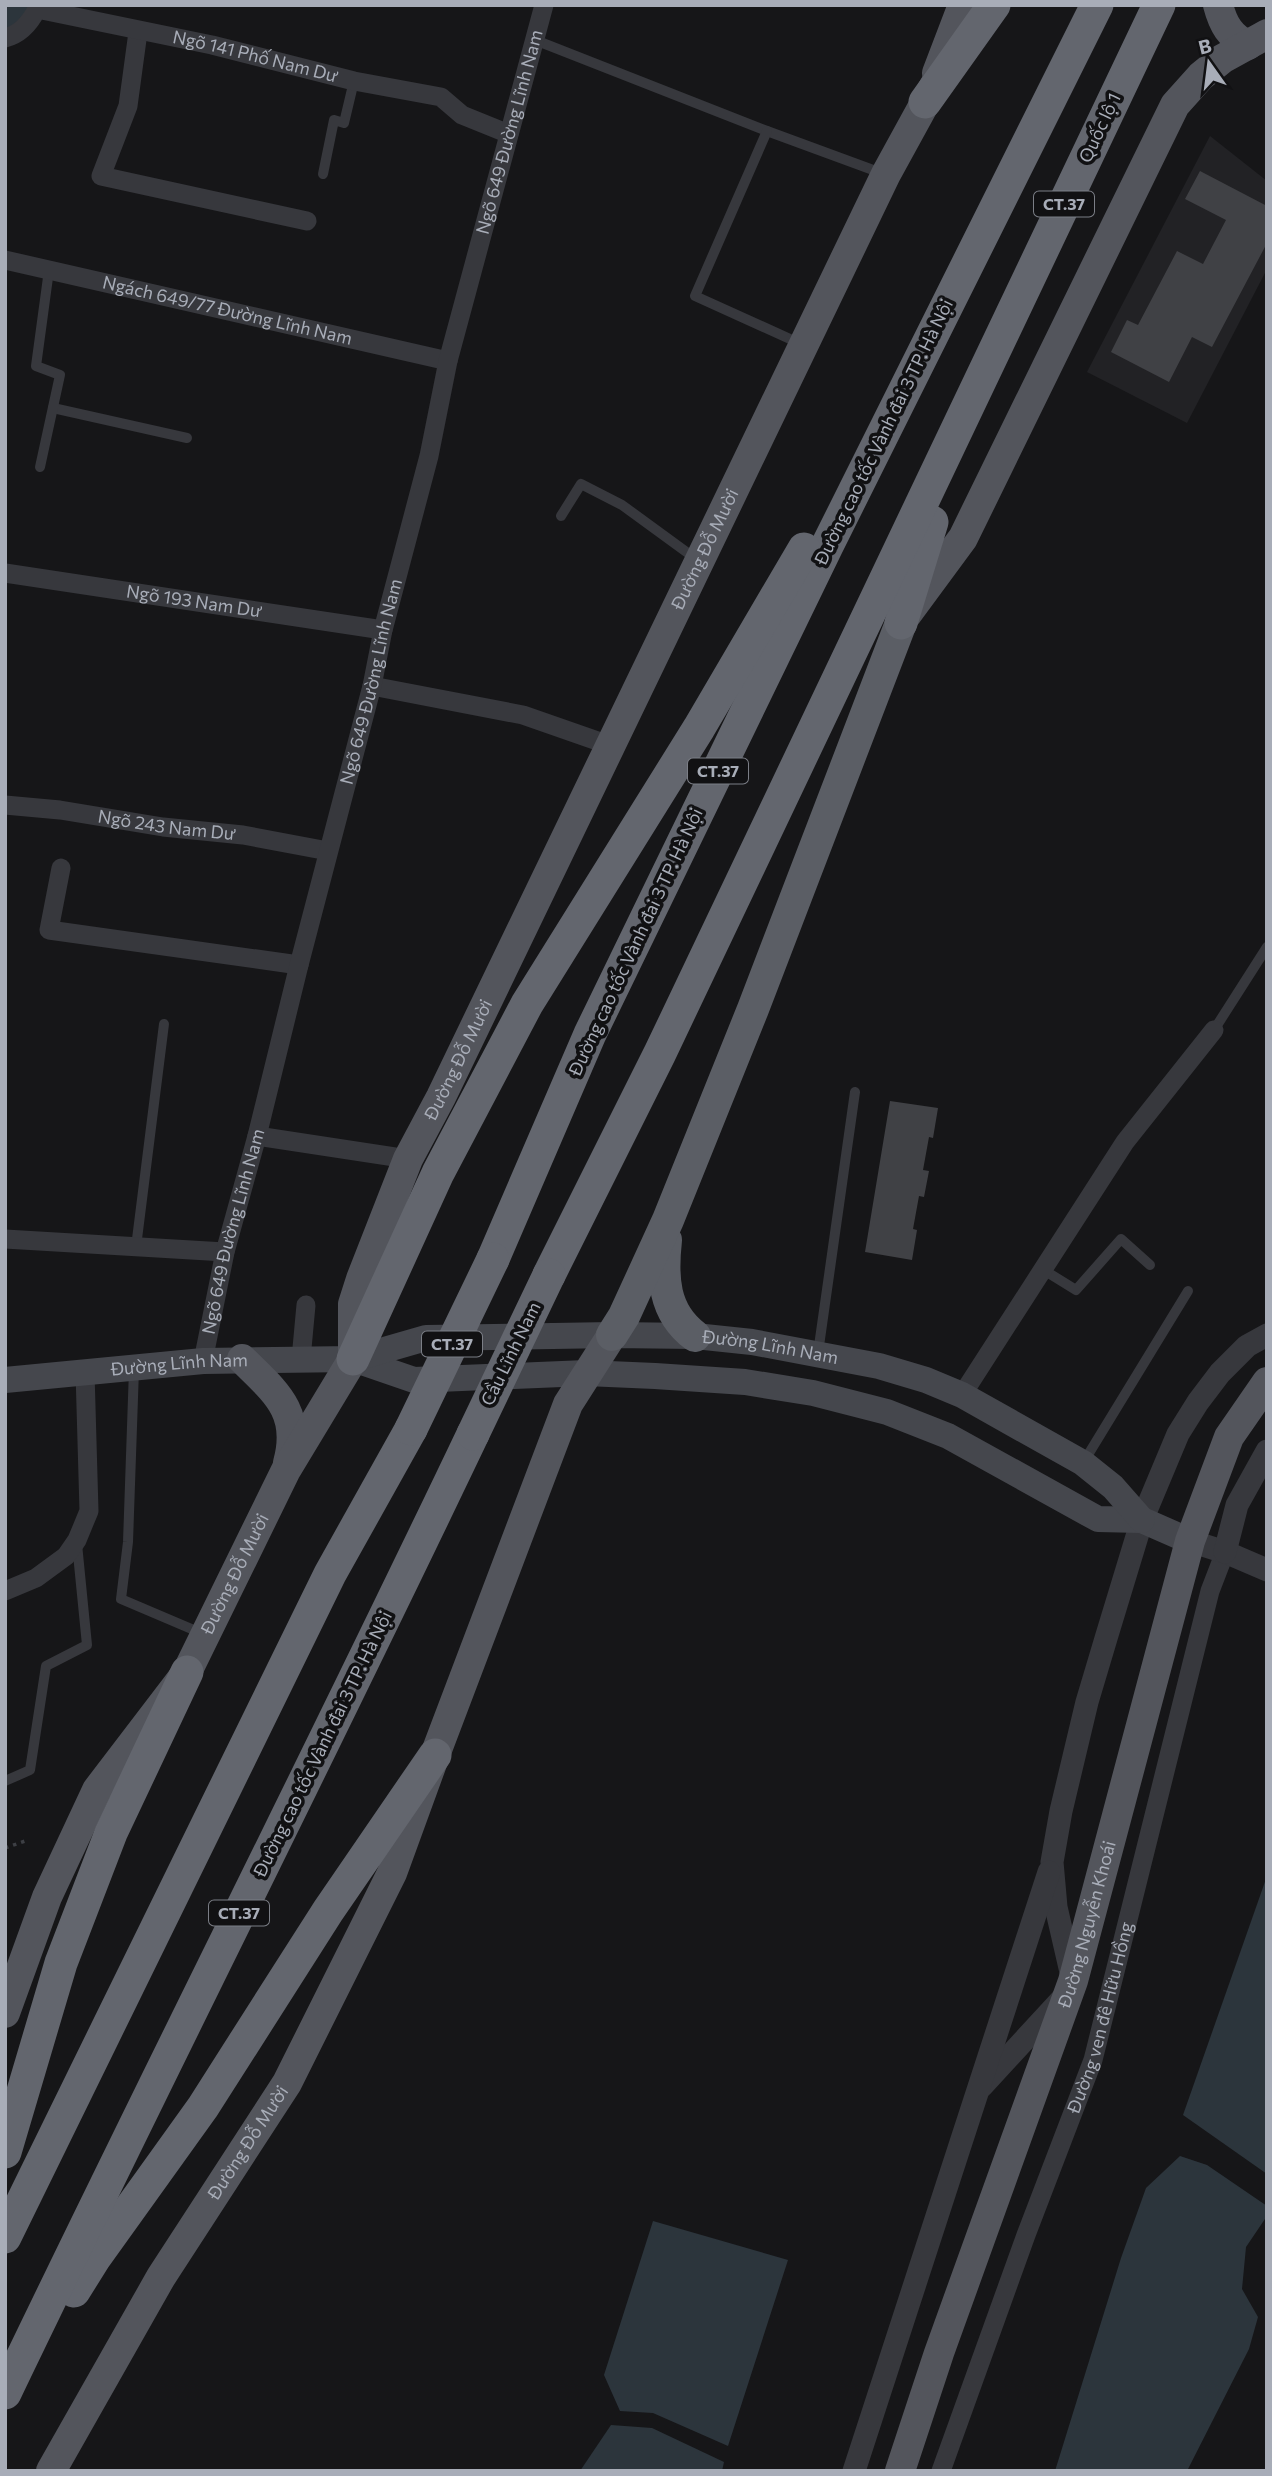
<svg xmlns="http://www.w3.org/2000/svg" width="1272" height="2476" viewBox="0 0 1272 2476" font-family="Commissioner,sans-serif">
	<style>
		.built { fill: #222225 }
		.water { fill: #2c353c }
		.building { fill: #404145 }
		.lines { fill: none; stroke-linecap: round; stroke-linejoin: round }
		.path { stroke: #3d3f44; stroke-width: 3.5; stroke-dasharray: 3.5 5; stroke-linecap: butt }
		.service { stroke: #37383d; stroke-width: 10 }
		.minor { stroke: #37383d; stroke-width: 19 }
		.tertiary { stroke: #37383d; stroke-width: 23 }
		.secondary { stroke: #45474d; stroke-width: 26 }
		.primary { stroke: #53555c; stroke-width: 30 }
		.trunk { stroke: #5b5e65; stroke-width: 32 }
		.motorway { stroke: #63666e; stroke-width: 33 }
		.motorway-bridge { stroke: #63666e; stroke-width: 33 }
		.labels { text-anchor: middle; stroke-width: 7; stroke-linejoin: round; paint-order: stroke }
		.shield { fill: #111113; stroke: #7b7e86; stroke-width: 2 }
		.shield-label { font-size: 16px; font-weight: bold; fill: #a8adb8 }
		.street-label { font-size: 18px; fill: #a8adb8; stroke: #111113 }
	</style>
	<rect width="100%" height="100%" fill="#161618"/>
	<path class="built" d="M1210,136l57,45v88l-80,154 -100,-51z"/>
	<g class="water">
		<path d="M5,5h25l-2,7 -23,20z"/>
		<path d="M1267,1876v298l-84,-59z"/>
		<path d="M1180,2156l27,9 60,41v10l-21,31 -4,42 16,28 -9,32 -62,122h-132l66,-213 25,-70z"/>
		<path d="M653,2221l135,39 -60,186 -75,-33 -33,-2 -16,-36z"/>
		<path d="M611,2425l41,3 72,34 -2,9h-142z"/>
	</g>
	<g class="building">
		<path d="M1200,171l67,35v37l-55,104 -20,-10 -23,45 -58,-30 16,-32 11,5 39,-74 26,13 23,-44 -41,-21z"/>
		<path d="M890,1101l48,7 -5,30 -4,-1 -6,33 6,1 -5,26 -5,-1 -6,33 4,1 -5,30 -47,-8z"/>
	</g>
	<g class="lines">
		<path class="path" d="M5,1848l23,-8"/>
		<g class="service">
			<path d="M535,40l232,91 117,43"/>
			<path d="M767,131l-72,165 106,48"/>
			<path d="M323,174l11,-54 10,3 10,-42"/>
			<path d="M53,408l134,30"/>
			<path d="M40,467l20,-92 -24,-9 13,-96"/>
			<path d="M561,516l20,-32 41,21 74,54"/>
			<path d="M1214,1030l53,-83"/>
			<path d="M136,1247l28,-223"/>
			<path d="M1042,1269l34,21 45,-51 29,26"/>
			<path d="M818,1353l37,-261"/>
			<path d="M134,1369l-6,173 -7,57 80,34"/>
			<path d="M1083,1463l105,-172"/>
			<path d="M5,1781l25,-11 16,-104 41,-21 -10,-101"/>
		</g>
		<g class="minor">
			<path d="M138,32l-10,74 -27,70 206,45"/>
			<path id="s1" d="M5,38c16,-4 25,-15 32,-29l175,36 142,36 87,16 21,18 47,19"/>
			<path id="s2" d="M5,260l443,101"/>
			<path id="s3" d="M5,573l378,57"/>
			<path d="M372,686l151,29 86,30"/>
			<path id="s4" d="M5,805l55,5 103,17 80,8 85,16"/>
			<path d="M61,868l-12,62 250,35"/>
			<path d="M257,1136l151,23"/>
			<path d="M5,1239l220,13"/>
			<path d="M301,1359l5,-54"/>
			<path id="s5" d="M203,1361l22,-109 32,-116 42,-171 73,-279 11,-56 46,-174 19,-95 96,-356"/>
			<path d="M962,1395l163,-253 89,-112"/>
			<path d="M5,1591l31,-13 30,-22 11,-16 12,-29 -4,-139"/>
			<path id="s6" d="M941,2471l85,-236 67,-175 117,-469 15,-39"/>
		</g>
		<g class="tertiary">
			<path d="M1190,1541l35,11 42,18"/>
			<path d="M1225,1552l12,-47 30,-54"/>
			<path d="M1073,1981l-17,-74 -4,-45 9,-51 26,-109 20,-67 35,-115 36,-86 20,-32 22,-29 27,-27 20,-11"/>
			<path d="M982,2086l81,-88"/>
			<path d="M854,2471l195,-599"/>
		</g>
		<g class="secondary">
			<path d="M353,1359l61,21 172,-7 69,3 90,6 68,11 74,19 61,24 150,83 44,1 48,21"/>
			<path id="s7" d="M5,1380l198,-19 150,-2 73,-21 186,-3 83,1 57,6 127,24 47,14 36,15 121,68 30,24 29,33"/>
		</g>
		<g class="primary">
			<path d="M1218,5c5,19 12,32 30,40"/>
			<path d="M937,73l26,-68"/>
			<path d="M907,614l56,-76 212,-433 26,-29 21,-17 45,-25"/>
			<path d="M242,1359c33,33 60,52 46,104"/>
			<path id="s8" d="M5,2013l42,-116 50,-107 90,-118 99,-202 67,-111v-55l8,-25 47,-120 33,-62 445,-923 51,-93"/>
			<path id="s9" d="M51,2471l110,-194 126,-194 105,-210 43,-118 133,-351 44,-69"/>
			<path id="s10" d="M900,2471l39,-118 134,-372 117,-440 39,-104 38,-55"/>
		</g>
		<g class="trunk">
			<path d="M666,1240c-4,37 -3,72 29,96"/>
			<path d="M612,1335l12,-19 44,-96 85,-211 148,-386"/>
		</g>
		<g class="motorway">
			<path d="M925,102l69,-97"/>
			<path d="M901,623l31,-101"/>
			<path d="M493,1259l97,-225 237,-488 270,-541"/>
			<path d="M549,1275l111,-222 499,-1048"/>
			<path d="M353,1359l85,-186 89,-169 172,-276 105,-179"/>
			<path d="M5,2152l56,-189 50,-130 76,-161"/>
			<path d="M5,2237l325,-663 81,-145"/>
			<path d="M74,2291l20,-32 109,-152 125,-196 107,-156"/>
			<path d="M5,2393c154,-321 315,-638 468,-959"/>
		</g>
		<g class="motorway-bridge">
			<path d="M411,1429l82,-170"/>
			<path d="M473,1434l76,-159"/>
		</g>
	</g>
	<g class="labels">
		<g class="shield">
			<rect x="1034" y="191.5" width="60" height="25" rx="5"/>
			<rect x="688" y="758.5" width="60" height="25" rx="5"/>
			<rect x="422" y="1331.5" width="60" height="25" rx="5"/>
			<rect x="209" y="1900.5" width="60" height="25" rx="5"/>
		</g>
		<g class="shield-label">
			<text x="1064" y="210">CT.37</text>
			<text x="718" y="777">CT.37</text>
			<text x="452" y="1350">CT.37</text>
			<text x="239" y="1919">CT.37</text>
		</g>
		<g class="street-label">
			<text dy="6" stroke="none"><textPath href="#s1" startOffset="268">Ngõ 141 Phố Nam Dư</textPath></text>
			<text transform="translate(1100 128) rotate(-65)" y="6">Quốc lộ 1</text>
			<text dy="6" stroke="none"><textPath href="#s5" startOffset="1267">Ngõ 649 Đường Lĩnh Nam</textPath></text>
			<text dy="6" stroke="none"><textPath href="#s2" startOffset="228">Ngách 649/77 Đường Lĩnh Nam</textPath></text>
			<text transform="translate(884 432) rotate(-64)" y="6">Đường cao tốc Vành đai 3 TP. Hà Nội</text>
			<text dy="6" stroke="none"><textPath href="#s8" startOffset="1633">Đường Đỗ Mười</textPath></text>
			<text dy="6" stroke="none"><textPath href="#s3" startOffset="191">Ngõ 193 Nam Dư</textPath></text>
			<text dy="6" stroke="none"><textPath href="#s5" startOffset="700">Ngõ 649 Đường Lĩnh Nam</textPath></text>
			<text dy="6" stroke="none"><textPath href="#s4" startOffset="163">Ngõ 243 Nam Dư</textPath></text>
			<text transform="translate(636 942) rotate(-65)" y="6">Đường cao tốc Vành đai 3 TP. Hà Nội</text>
			<text dy="6" stroke="none"><textPath href="#s8" startOffset="1066">Đường Đỗ Mười</textPath></text>
			<text dy="6" stroke="none"><textPath href="#s5" startOffset="133">Ngõ 649 Đường Lĩnh Nam</textPath></text>
			<text dy="6" stroke="none"><textPath href="#s7" startOffset="770">Đường Lĩnh Nam</textPath></text>
			<text transform="translate(511 1354) rotate(-64)" y="6">Cầu Lĩnh Nam</text>
			<text dy="6" stroke="none"><textPath href="#s7" startOffset="175">Đường Lĩnh Nam</textPath></text>
			<text dy="6" stroke="none"><textPath href="#s8" startOffset="499">Đường Đỗ Mười</textPath></text>
			<text transform="translate(323 1744) rotate(-64)" y="6">Đường cao tốc Vành đai 3 TP. Hà Nội</text>
			<text dy="6" stroke="none"><textPath href="#s10" startOffset="578">Đường Nguyễn Khoái</textPath></text>
			<text dy="6" stroke="none"><textPath href="#s6" startOffset="481">Đường ven đê Hữu Hồng</textPath></text>
			<text dy="6" stroke="none"><textPath href="#s9" startOffset="383">Đường Đỗ Mười</textPath></text>
		</g>
	</g>
	<rect width="1272" height="2476" fill="none" stroke="#a8adb8" stroke-width="14"/>
	<g transform="translate(1209 63) rotate(346)" stroke="#111113" stroke-width="5" paint-order="stroke">
	<path d="M0-5L12 26L0 18L-12 26Z" fill="#a8adb8"/>
	<text y="-10" font-size="19" font-weight="bold" text-anchor="middle" fill="#a8adb8">B</text>
	</g>
</svg>
